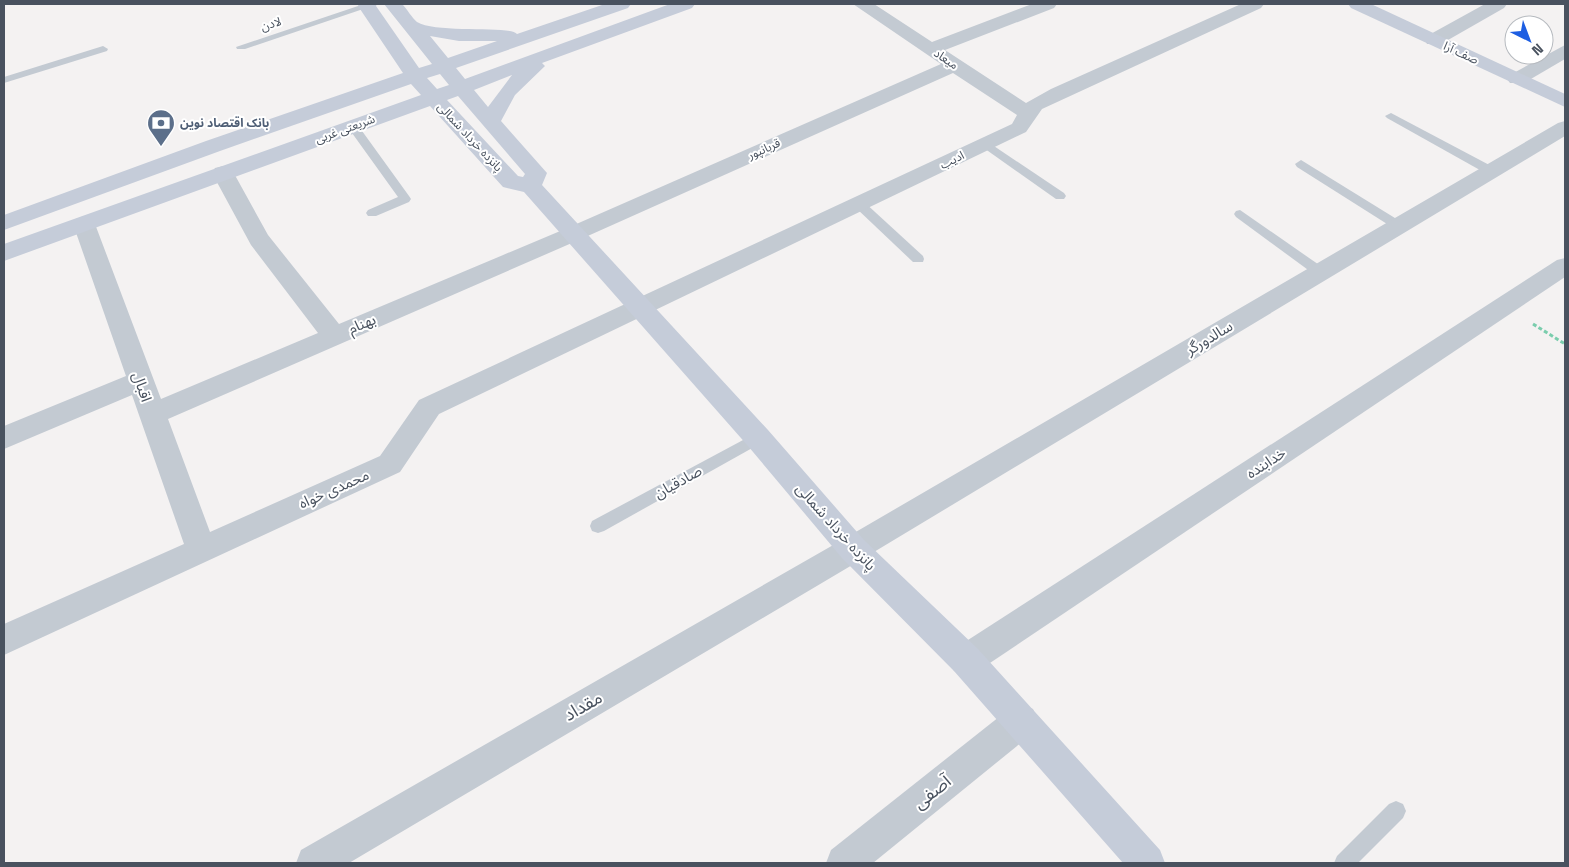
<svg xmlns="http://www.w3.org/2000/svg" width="1569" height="867" viewBox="0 0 1569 867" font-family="'Space Grotesk','Noto Sans Arabic',sans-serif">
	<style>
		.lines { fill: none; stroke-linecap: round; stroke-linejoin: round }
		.path { stroke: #7acdad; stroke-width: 3; stroke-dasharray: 4 2.5; stroke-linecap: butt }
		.lane { fill: #c3cad2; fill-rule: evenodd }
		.street { fill: #c3cad2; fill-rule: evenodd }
		.secondary { fill: #c5ccd9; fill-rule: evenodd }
		.labels { text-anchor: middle; stroke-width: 4; stroke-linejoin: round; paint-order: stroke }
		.far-street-label { font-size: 12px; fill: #49525f; stroke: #fff }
		.far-service-label { font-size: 12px; font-weight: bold; fill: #4e5e75; stroke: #fff; text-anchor: start }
		.street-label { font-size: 15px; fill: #49525f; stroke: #fff }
		.near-street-label { font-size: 18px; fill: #49525f; stroke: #fff }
	</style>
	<rect width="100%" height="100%" fill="#f4f2f2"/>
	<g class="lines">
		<path class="path" d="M1533,324l32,20"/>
		<g class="lane">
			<path d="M364,4l8,2 -127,43h-8l-1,-2z"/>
			<path d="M103,46l5,3 -1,2 -103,32v-6z"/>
			<path d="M1391,113l104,55 2,3 -2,3h-8l-100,-56 -2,-2z"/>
			<path d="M353,123l4,1 52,72 2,3 -2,3 -33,14h-8l-2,-3 2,-3 30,-13 -51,-71z"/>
			<path d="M985,140l79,53 2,3 -2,3h-8l-75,-53 -2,-2z"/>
			<path d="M1301,160l102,63 2,3 -2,3h-8l-98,-62 -2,-3z"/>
			<path d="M859,200l4,1 60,55 1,3 -1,3h-10l-58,-55 -2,-3 2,-3z"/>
			<path d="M1240,210l85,59 2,3 -2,3h-10l-79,-58 -2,-3 2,-3z"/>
			<path d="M758,432l5,2 3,4 -3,4 -159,89 -6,2 -6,-2 -2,-5 2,-5z"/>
			<path d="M1396,801l7,3 3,7 -3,7 -45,45h-24l3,-7 52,-52z"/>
		</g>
		<g class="street">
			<path d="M853,4h21l58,38 100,-38h25l-3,4 -109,42 81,53 25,-14 190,-85h23l-3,4 -219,101 -16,23 -587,282 -39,58 -396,183v-31l180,-80 -52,-149 -128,54v-23l122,-50 -53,-152 3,-5 8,-3 8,3 3,5 66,175 157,-66 -67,-88 -39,-72 3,-5 8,-2 8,2 37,67 71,89 226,-95 376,-165zM953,73l64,42 -5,9 -593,276 -39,56 -170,76 -42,-113 413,-180z"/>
			<path d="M1485,4h22l-3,4 -63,36h-14l-2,-4 2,-4z"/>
			<path d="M1565,45v14l-41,24h-14l-3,-4 3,-4z"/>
			<path d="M1565,121v15l-701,422 -515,305h-53l5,-13 541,-310 716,-417z"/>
			<path d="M1565,258v19l-587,394 -12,4 -12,-4 -4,-11 4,-11 603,-389z"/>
			<path d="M1021,704l12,5 5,12 -5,12 -160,130h-47l5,-13 178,-141z"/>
		</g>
		<g class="secondary">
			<path d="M359,4h18l-1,2 43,62 13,-4 -48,-60h18c5,5 10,14 15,18 20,12 93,3 100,12l88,-30h26l-3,4 -172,60 9,11 205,-75h25l-3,4 -150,55 3,3 -30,29 -14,26 46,52 -5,12 226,245 96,110 114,109 182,201 5,13h-42l-169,-192 -112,-113 -94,-112 -224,-254 -21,-5 -73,-81 -426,155v-17l417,-149 -10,-11 -191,67 -216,79v-15l202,-74 197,-68 -45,-67zM430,36l29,5h38l-49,17zM440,74l9,11 -12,4 -10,-11zM512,75l-24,32 -14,-17zM458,96l67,78 -2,3 -5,-1 -71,-76z"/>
			<path d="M1348,4h23l194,90v13l-214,-99z"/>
		</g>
	</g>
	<defs>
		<g id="bank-pin" transform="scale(1.4375)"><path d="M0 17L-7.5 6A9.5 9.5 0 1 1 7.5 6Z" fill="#5c6f8a" stroke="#fff"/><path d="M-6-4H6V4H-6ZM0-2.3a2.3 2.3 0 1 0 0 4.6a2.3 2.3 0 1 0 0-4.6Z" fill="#fff"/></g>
	</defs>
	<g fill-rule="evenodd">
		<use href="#bank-pin" x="161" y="123"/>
	</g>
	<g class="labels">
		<g class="far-street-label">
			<text transform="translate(271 24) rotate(-18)" y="4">لادن</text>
			<text transform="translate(1461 53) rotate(25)" y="4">صف آرا</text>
			<text transform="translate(946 59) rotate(34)" y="4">میعاد</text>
			<text transform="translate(345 129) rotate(-20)" y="4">شریعتی غربی</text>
			<text transform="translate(470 137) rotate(47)" y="4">پانزده خرداد شمالی</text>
			<text transform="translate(764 149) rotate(-24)" y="4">قربانپور</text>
			<text transform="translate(952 160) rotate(-26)" y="4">ادیب</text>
		</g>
		<g class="far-service-label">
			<text x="180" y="127">بانک اقتصاد نوین</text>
		</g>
		<g class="street-label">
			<text transform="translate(362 324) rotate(-23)" y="5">بهنام</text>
			<text transform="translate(1209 338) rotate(-31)" y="5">سالدورگر</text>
			<text transform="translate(142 387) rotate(71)" y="5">اقبال</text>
			<text transform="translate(1266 463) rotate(-33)" y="5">خدابنده</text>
			<text transform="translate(678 482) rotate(-29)" y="5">صادقیان</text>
			<text transform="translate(334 489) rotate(-24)" y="5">محمدی خواه</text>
			<text transform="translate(836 527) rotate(48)" y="5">پانزده خرداد شمالی</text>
		</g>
		<g class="near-street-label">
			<text transform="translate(583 706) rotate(-30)" y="6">مقداد</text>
			<text transform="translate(932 792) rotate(-39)" y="6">آصفی</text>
		</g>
	</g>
	<rect width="1569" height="867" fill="none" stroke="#49525f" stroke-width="10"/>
	<g transform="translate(1529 40) rotate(138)"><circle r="24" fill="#ffffff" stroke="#b6babf"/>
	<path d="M0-4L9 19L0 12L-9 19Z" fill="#1d5ee2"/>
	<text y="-8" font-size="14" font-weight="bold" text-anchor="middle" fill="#49525f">N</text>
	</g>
</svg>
